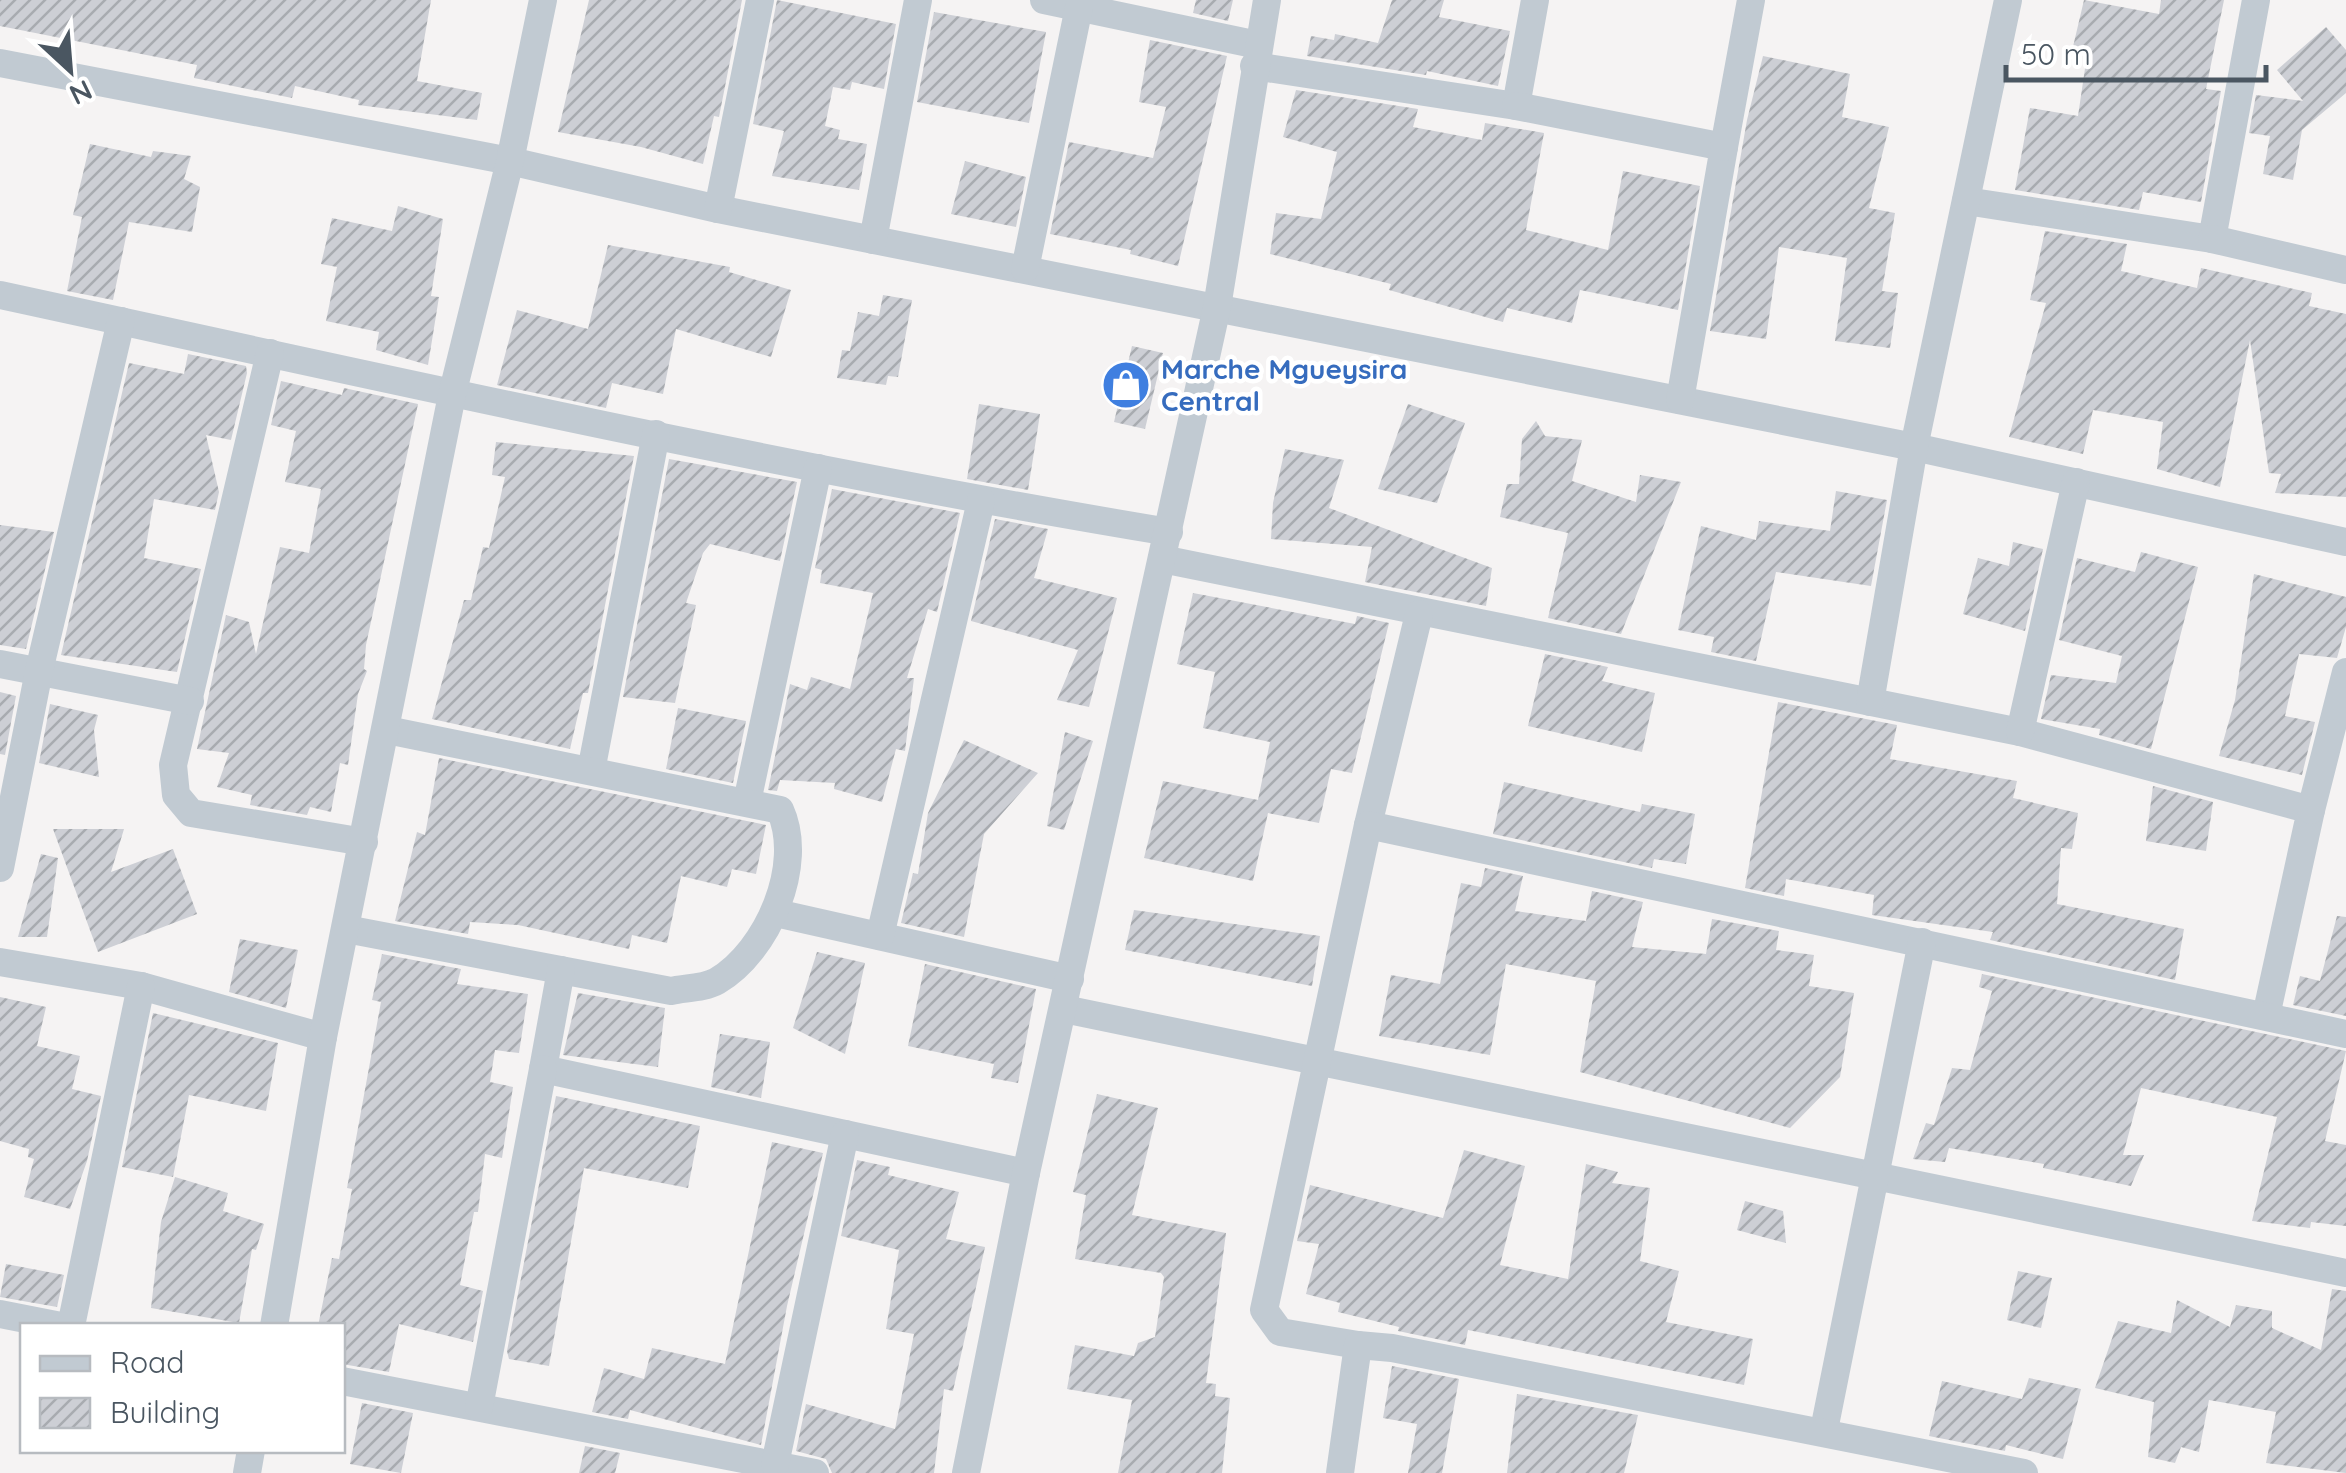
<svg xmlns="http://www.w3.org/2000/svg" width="2346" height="1473" viewBox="0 0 2346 1473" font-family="Quicksand,sans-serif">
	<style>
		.building { fill: url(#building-hatch) }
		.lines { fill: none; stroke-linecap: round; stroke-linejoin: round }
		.minor { stroke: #c1cad2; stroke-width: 28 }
		.labels { text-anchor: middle; stroke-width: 9; stroke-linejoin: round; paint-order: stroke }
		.shop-label { font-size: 28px; font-weight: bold; fill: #366cbe; stroke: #fff; text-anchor: start }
	</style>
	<defs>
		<pattern id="building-hatch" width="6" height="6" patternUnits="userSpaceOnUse" patternTransform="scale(2.5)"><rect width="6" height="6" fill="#cdcfd5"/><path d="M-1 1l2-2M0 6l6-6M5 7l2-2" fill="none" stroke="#a8abb0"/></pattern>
	</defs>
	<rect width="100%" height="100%" fill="#f5f3f3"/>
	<g class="building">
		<path d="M0,0h431l-14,81 65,12 -5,27 -119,-15 1,-5 -64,-14 -3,12 -98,-20 3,-13 -197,-39z"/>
		<path d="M589,0h153l-23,117 -5,-1 -11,48 -62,-17 -83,-15z"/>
		<path d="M777,0l119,24 -12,65 -32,-7 -2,8 -17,-3 -8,39 15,4 -2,9 29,5 -8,46 -87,-14 12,-45 -31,-7z"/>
		<path d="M1196,0h37l-5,21 -35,-8z"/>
		<path d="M1392,0h52l-5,17 71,14 -12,55 -71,-15 -1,4 -119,-19 4,-20 23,4 1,-6 43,9z"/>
		<path d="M2084,0l75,14 2,-14h63l-18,89 15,2 -20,111 -58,-10 -4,18 -124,-20 15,-82 48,8 9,-61 -15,-4z"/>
		<path d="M934,12l112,20 -17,91 -112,-21z"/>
		<path d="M2326,27l20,23v43l-44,37 -9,50 -30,-6 7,-38 -21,-3 7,-38 47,6 -26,-31z"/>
		<path d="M1150,40l77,16 -49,210 -48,-12 1,-4 -81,-16 19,-92 84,16 13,-51 -27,-5z"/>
		<path d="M1763,56l87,18 -8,43 47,10 -20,81 26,5 -13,78 16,2 -8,55 -55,-7 12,-83 -68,-11 -13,92 -56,-8 37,-211z"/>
		<path d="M1296,90l122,19 -5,18 69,13 3,-17 59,10 -18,97 82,20 15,-79 77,15 -22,124 -98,-20 -8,33 -65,-15 -4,14 -114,-32 2,-6 -121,-30 6,-41 45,6 16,-67 -54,-15z"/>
		<path d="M90,144l61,13 2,-6 38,5 -7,23 16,8 -8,45 -63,-10 -16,78 -46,-9 15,-74 -9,-2z"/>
		<path d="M965,161l61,16 -10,50 -65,-13z"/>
		<path d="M398,206l45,13 -12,77 8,1 -11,68 -52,-15 3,-18 -53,-11 11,-54 -16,-3 11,-46 60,13z"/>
		<path d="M2045,231l82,13 -6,27 76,17 4,-20 111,25 -3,13 37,8v183l-71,-4 6,-19 -12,-1 -19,-133 -30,147 -63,-18 6,-47 -70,-12 -10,44 -74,-17 37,-134 -16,-3z"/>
		<path d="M608,245l122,22 -1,5 62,18 -20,67 -95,-28 -13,65 -51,-11 -6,25 -109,-23 20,-75 71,19z"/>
		<path d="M883,295l29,5 -14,77 -10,-1 -2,9 -49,-7 5,-28 8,1 8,-39 21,4z"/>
		<path d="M1132,346l31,7 -18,76 -31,-7z"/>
		<path d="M188,354l58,12 1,7 -16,67 -25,-5 13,57 -4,18 -61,-11 -10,59 57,11 -24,103 -116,-17 68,-292 55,11z"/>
		<path d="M281,381l61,14 2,-7 74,16 -52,241 -2,24 3,2 -9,23 -10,71 -8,-2 -9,49 -21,-5 -3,8 -57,-10 2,-10 -35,-8 12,-34 -32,-4 29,-134 23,7 7,32 24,-107 29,6 12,-64 -36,-7 11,-51 -25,-6z"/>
		<path d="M979,404l61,10 -12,76 -61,-11z"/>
		<path d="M1408,404l57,19 -28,80 -59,-14z"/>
		<path d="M1536,421l9,15 37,4 -10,41 64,21 4,-27 41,7 -60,152 -73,-16 20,-85 -68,-16 7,-33h12l3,-45z"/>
		<path d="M496,442l138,14 -46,237h-5l-13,56 -138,-30 32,-119h7l12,-53 6,1 16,-71 -13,-2z"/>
		<path d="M1285,449l59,11 -15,48 163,60 -6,38 -121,-24 7,-35 -101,-8 2,-36z"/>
		<path d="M669,459l128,23 -17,79 -70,-17 -7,9 -17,50 10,2 -21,98 -52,-6z"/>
		<path d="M832,489l128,24 -23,99 -9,-3 -21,69h7l-9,73 -9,-2 -14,53 -48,-13 1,-6 -55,-3 -3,11 -9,-1 22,-106 17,6 4,-13 39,12 23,-96 -53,-10 2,-13 -7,-2z"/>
		<path d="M1836,491l51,9 -16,86 -95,-14 -20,89 -45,-9 3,-15 -36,-7 23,-104 55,14 3,-19 71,10z"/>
		<path d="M995,519l53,10 -14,49 83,20 -28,109 -32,-7 21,-50 -107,-29z"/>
		<path d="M0,525l54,7 -28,117 -26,-4z"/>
		<path d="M2013,542l30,7 -18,82 -62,-17 15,-56 31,8z"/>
		<path d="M2141,552l57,15 -47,182 -52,-14 1,-6 -59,-10 10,-44 65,8 6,-27 -63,-16 18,-82 58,14z"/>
		<path d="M2254,574l92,23v30l-9,31 -38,-4 -14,62 30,6 -13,53 -83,-19 16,-56z"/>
		<path d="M1193,593l162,31 2,-8 32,7 -37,150 -21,-4 -12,54 -51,-10 -15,68 -109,-23 19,-77 95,19 12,-58 -67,-14 12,-56 -38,-8z"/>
		<path d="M1545,654l63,13 -6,14 53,12 -13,59 -114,-26z"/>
		<path d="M0,692l16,4 -11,59 -5,-1z"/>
		<path d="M1778,702l119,23 -7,34 127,22 -4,17 65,15 -6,36 -11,-1 -4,56 127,25 -9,51 -185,-40 3,-8 -121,-17 2,-20 -88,-16 -2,17 -39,-8z"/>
		<path d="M50,704l48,11 -4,15 5,47 -60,-14z"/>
		<path d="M678,708l68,13 -13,62 -67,-14z"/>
		<path d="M1065,732l28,9 -29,89 -17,-4z"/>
		<path d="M964,740l74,33 -54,61 -20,103 -63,-14 12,-50 5,1 10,-61z"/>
		<path d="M439,758l327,67 -10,49 -24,-5 -5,18 -46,-11 -14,67 -35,-8 -3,14 -111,-24 -48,-3 -2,12 -73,-13 22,-89 8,3z"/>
		<path d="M1504,782l136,30 2,-8 53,10 -9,50 -32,-5 -2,9 -159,-34z"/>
		<path d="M2153,786l60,16 -7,49 -60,-10z"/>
		<path d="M53,829h71l-13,43 62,-23 24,65 -99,38z"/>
		<path d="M41,854l17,4 -11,79h-29z"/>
		<path d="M1485,868l38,8 -8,35 71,10 6,-30 51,11 -11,45 74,7 6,-35 67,12 -3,19 38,5 -5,31 45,7 -14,84 -50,51 -210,-56 16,-91 -90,-17 -16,91 -111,-19 12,-61 49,9 21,-101 20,4z"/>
		<path d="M1134,910l186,26 -8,50 -187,-36z"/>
		<path d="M2337,916l9,1v99l-53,-11 7,-29 20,5z"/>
		<path d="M240,939l58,11 -12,58 -57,-16z"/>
		<path d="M817,952l48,11 -20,91 -52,-26z"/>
		<path d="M382,954l79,15 -4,15 71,10 -9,59 -24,-3 -5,32 23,5 -11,71 -17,-4 -7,58h-4l-14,73 23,6 -10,51 -74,-18 -10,48 -47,-8v-38h-24l14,-68 7,1 13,-70 -5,-1 34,-186 -9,-2z"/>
		<path d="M925,964l111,25 -18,94 -27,-5 3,-14 -86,-18z"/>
		<path d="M1982,974l364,77 -21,90 21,4v81l-35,-4 -1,6 -58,-7 25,-104 -136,-29 -18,67h21l-13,31 -88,-18 1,-4 -95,-16 -4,14 -32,-3 13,-36 8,2 18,-57 18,2 22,-79 -13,-4z"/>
		<path d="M578,993l87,15 -7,59 -95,-12z"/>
		<path d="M0,997l46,10 -9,39 43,10 -8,33 29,7 -14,65 -17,48 -46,-12 10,-38 -6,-2 1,-8 -29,-8z"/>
		<path d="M153,1013l125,30 -12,68 -77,-16 -16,82 -51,-10z"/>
		<path d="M720,1034l50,8 -9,56 -50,-11z"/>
		<path d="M1097,1094l61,14 -26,107 94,18 -20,150 10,1 -1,12 15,2 -8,75h-104l14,-73 -65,-11 8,-44 59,11 4,-13 17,-6 9,-60 -3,-4 -86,-14 11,-64 -13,-3z"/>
		<path d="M556,1096l144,30 -12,62 -104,-20 -35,198 -40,-7 -2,-8z"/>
		<path d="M772,1142l51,11 -36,153 -26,139 -131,-35 -2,9 -36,-7 12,-44 40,11 8,-31 73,16z"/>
		<path d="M1464,1150l61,16 -25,99 68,14 18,-115 32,8 -6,11 38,5 -10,73 39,10 -13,51 87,17 -9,46 -276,-55 -3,15 -67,-14 1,-4 -61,-15 2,-9 -34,-9 13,-50 -22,-3 13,-56 133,33z"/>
		<path d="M857,1160l33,7 -2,8 71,17 -13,47 39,8 -32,144 -9,-2 -10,84h-102l-6,-14 -30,-8 10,-47 89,25 19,-95 -28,-5 13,-79 -58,-14z"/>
		<path d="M175,1177l53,16 -5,18 41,13 -8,26 -4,-1 -13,74 -88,-15 10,-86z"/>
		<path d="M1745,1201l38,10 3,32 -49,-13z"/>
		<path d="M6,1264l58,11 -7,32 -57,-10z"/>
		<path d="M2018,1271l34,7 -11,50 -34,-8z"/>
		<path d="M2332,1289l14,2v182l-80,-10 10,-51 -67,-12 -10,52 -18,-5 -6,16 -27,-6 6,-55 -59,-14 23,-67 53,12 6,-33 53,27 6,-22 36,6v17l49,22z"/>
		<path d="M1392,1366l67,13 -17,94h-34l9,-49 -34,-6z"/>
		<path d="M2029,1378l52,11 -18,70 -57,-14 -1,6 -76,-15 13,-55 80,18z"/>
		<path d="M1517,1394l121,21 -14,58h-117z"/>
		<path d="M362,1403l51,10 -12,60 -51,-9z"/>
		<path d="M585,1446l35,7 -5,20h-36z"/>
	</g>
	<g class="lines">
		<g class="minor">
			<path d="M1044,0l214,45"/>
			<path d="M0,63l510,98 208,48 1196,238 432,95"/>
			<path d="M1254,66l262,40 19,-106"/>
			<path d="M1516,106l208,41 -44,253"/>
			<path d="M1724,147l27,-147"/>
			<path d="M1966,201l246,38 44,-239"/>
			<path d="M718,209l42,-209"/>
			<path d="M2212,239l134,31"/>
			<path d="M873,240l45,-240"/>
			<path d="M1025,269l54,-262"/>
			<path d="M0,295c388,84 776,172 1169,237"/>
			<path d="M270,353l-97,412 3,30 15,18 173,29"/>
			<path d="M1162,559l858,173 291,78 -45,206"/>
			<path d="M0,664l190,37"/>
			<path d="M1870,702l44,-255 94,-447"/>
			<path d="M2020,732l56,-250"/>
			<path d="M591,771l65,-337"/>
			<path d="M747,802l71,-334"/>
			<path d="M2311,810l35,-138"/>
			<path d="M1368,825l51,-211"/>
			<path d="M0,868l39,-197 82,-350"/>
			<path d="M776,913l294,66"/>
			<path d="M346,929l325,62c14,-3 34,-3 46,-10 51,-30 88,-117 63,-171l-393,-80"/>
			<path d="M880,936l101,-435"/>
			<path d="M0,962l141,24 182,51"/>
			<path d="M561,970l-18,99 483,104"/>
			<path d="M1064,1009l1282,264"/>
			<path d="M0,1314l61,12"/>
			<path d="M71,1326l70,-340"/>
			<path d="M274,1326l49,-289 129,-642 58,-234 33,-161"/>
			<path d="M1358,1345l-78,-13 -16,-22 104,-485 978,209"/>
			<path d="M342,1381l473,92"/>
			<path d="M479,1407l64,-338"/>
			<path d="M1824,1430l98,-488"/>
			<path d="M775,1464l70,-330"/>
			<path d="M247,1473l4,-23"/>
			<path d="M966,1473l60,-300 191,-866 50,-307"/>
			<path d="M1340,1473l18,-128 34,3 632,125"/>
		</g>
	</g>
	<defs>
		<g id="shop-disc" transform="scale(2.5)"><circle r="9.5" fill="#3f7fe0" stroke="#fff"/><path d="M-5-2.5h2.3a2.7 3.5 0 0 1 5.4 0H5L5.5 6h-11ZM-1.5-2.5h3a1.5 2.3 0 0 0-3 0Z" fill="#fff"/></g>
	</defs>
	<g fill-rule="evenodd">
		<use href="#shop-disc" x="1126" y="385"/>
	</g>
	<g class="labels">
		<g class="shop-label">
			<text x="1161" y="379">Marche Mgueysira<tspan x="1161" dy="32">Central</tspan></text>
		</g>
	</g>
	<rect x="20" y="1323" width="325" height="130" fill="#ffffff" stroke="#b7bbc0" stroke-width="2.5"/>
	<rect x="40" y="1356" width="50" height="15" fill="#c1cad2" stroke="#b7bbc0" stroke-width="2.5"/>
	<text x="110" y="1373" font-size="30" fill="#4a5661">Road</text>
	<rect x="40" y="1398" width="50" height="30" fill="url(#building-hatch)" stroke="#b7bbc0" stroke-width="2.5"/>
	<text x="110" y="1423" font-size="30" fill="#4a5661">Building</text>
	<g transform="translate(70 70) rotate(154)" stroke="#ffffff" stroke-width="8" paint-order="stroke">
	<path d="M0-8L18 38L0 25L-18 38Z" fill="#4a5661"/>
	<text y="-15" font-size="28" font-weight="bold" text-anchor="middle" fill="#4a5661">N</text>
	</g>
	<path d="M2006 65v15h260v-15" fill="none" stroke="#4a5661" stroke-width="5"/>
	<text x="2021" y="65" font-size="30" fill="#4a5661" stroke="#ffffff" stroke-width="8" paint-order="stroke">50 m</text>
</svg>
